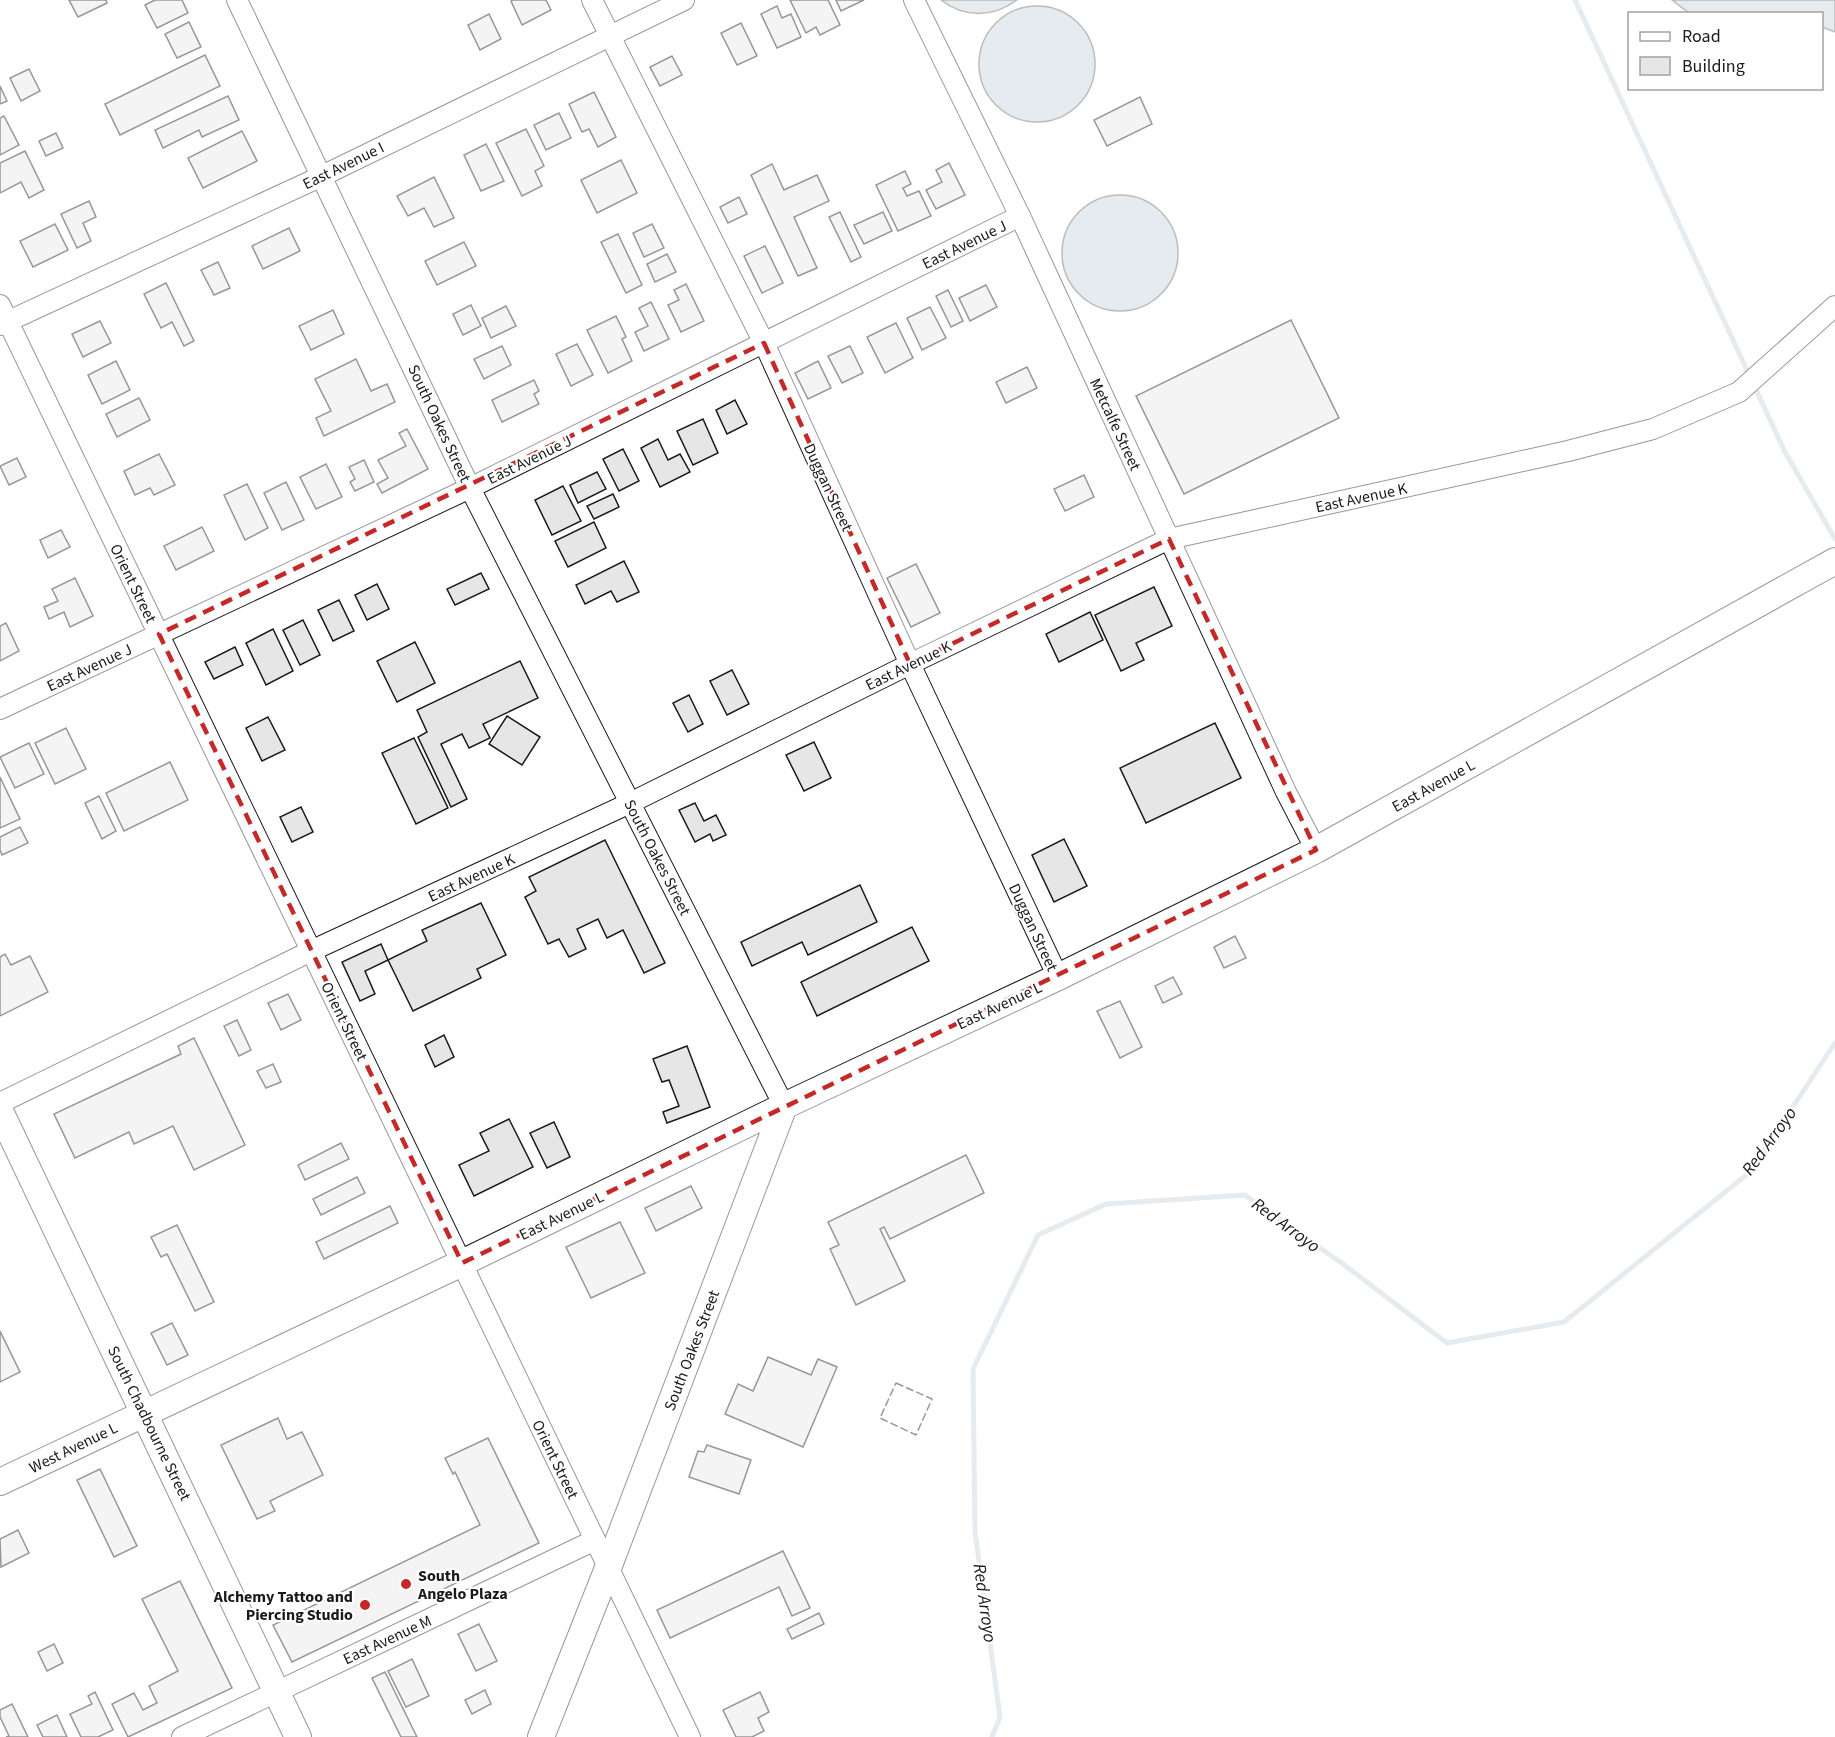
<svg xmlns="http://www.w3.org/2000/svg" width="1835" height="1737" viewBox="0 0 1835 1737" font-family="'Source Sans 3',sans-serif">
	<style>
		.water { fill: #c6d2dc; stroke: #6a6a6a; stroke-width: 1.5 }
		.lines { fill: none; stroke-linecap: round; stroke-linejoin: round }
		.stream { stroke: #c6d2dc; stroke-width: 5 }
		.building { fill: #e6e6e6; stroke: #1a1a1a; stroke-width: 1.5 }
		.minor-casing { stroke: #1a1a1a; stroke-width: 22 }
		.major-casing { stroke: #1a1a1a; stroke-width: 28 }
		.minor { stroke: #fff; stroke-width: 20 }
		.major { stroke: #fff; stroke-width: 26 }
		.fence { stroke: #1a1a1a; stroke-width: 1.5; stroke-dasharray: 8 3; stroke-linecap: butt }
		.marked { fill: none; stroke: #c62828; stroke-width: 4.5; stroke-dasharray: 12 8; stroke-linejoin: round }
		.poi-dot { fill: #c62828; stroke: #fff; stroke-width: 2 }
		.labels { text-anchor: middle; stroke-width: 4.5; stroke-linejoin: round; paint-order: stroke }
		.street-label { font-size: 16px; fill: #1a1a1a; stroke: #fff }
		.poi-label { font-size: 16px; font-weight: bold; fill: #1a1a1a; stroke: #fff; text-anchor: start }
		.water-label { font-size: 18px; font-style: italic; fill: #1a1a1a; stroke: #fff }
	</style>
	<rect width="100%" height="100%" fill="#fff"/>
	<g class="water">
		<path d="M941,0h76c-24,18 -53,18 -76,0z"/>
		<path d="M1672,0h163v32l-13,-5v-13l-133,-1z"/>
		<circle cx="1037" cy="64" r="58"/>
		<circle cx="1120" cy="253" r="58"/>
	</g>
	<g class="lines">
		<g class="stream">
			<path d="M1575,0l210,452 50,87"/>
			<path d="M992,1737l8,-20 -25,-185 -2,-163 65,-134 68,-31 139,-9 98,69 104,79 117,-21 186,-150 85,-129"/>
		</g>
	</g>
	<g class="building">
		<path d="M69,0h37l1,3 -29,14z"/>
		<path d="M155,0h27l6,13 -31,15 -12,-23z"/>
		<path d="M513,0h33l5,10 -29,15 -11,-24z"/>
		<path d="M790,0h38l12,25 -20,10 -4,-8 -10,6z"/>
		<path d="M836,0h28l-23,11z"/>
		<path d="M777,6l5,12 9,-4 10,23 -24,11 -16,-34z"/>
		<path d="M489,14l12,25 -21,11 -12,-25z"/>
		<path d="M189,22l12,25 -24,11 -12,-24z"/>
		<path d="M741,23l16,33 -20,9 -16,-32z"/>
		<path d="M205,55l15,31 -100,49 -15,-31z"/>
		<path d="M672,56l10,19 -22,11 -10,-19z"/>
		<path d="M29,69l11,22 -19,10 -11,-23z"/>
		<path d="M0,86l7,15 -7,3z"/>
		<path d="M594,92l22,45 -18,10 -9,-18 -7,3 -13,-28z"/>
		<path d="M228,96l11,24 -37,17 -3,-7 -36,18 -8,-18z"/>
		<path d="M1140,97l12,27 -45,22 -13,-26z"/>
		<path d="M559,113l12,25 -25,12 -12,-25z"/>
		<path d="M4,116l15,29 -19,10v-37z"/>
		<path d="M526,129l18,37 -9,5 7,15 -20,10 -26,-53z"/>
		<path d="M242,131l15,30 -54,27 -15,-30z"/>
		<path d="M56,133l7,15 -17,8 -7,-15z"/>
		<path d="M486,144l18,37 -23,10 -17,-36z"/>
		<path d="M25,151l19,39 -15,8 -8,-16 -21,11v-30z"/>
		<path d="M621,160l16,33 -40,20 -16,-33z"/>
		<path d="M949,163l16,32 -29,14 -10,-19 16,-8 -6,-12z"/>
		<path d="M772,164l12,26 33,-15 12,26 -35,16 23,51 -19,8 -47,-101z"/>
		<path d="M905,171l6,13 -8,4 4,8 12,-5 12,25 -33,15 -22,-46z"/>
		<path d="M434,177l20,41 -20,9 -10,-19 -16,8 -11,-20z"/>
		<path d="M739,197l8,17 -19,9 -8,-16z"/>
		<path d="M89,201l7,16 -13,6 8,18 -14,7 -16,-34z"/>
		<path d="M840,212l21,45 -10,5 -22,-45z"/>
		<path d="M883,212l9,19 -28,13 -10,-19z"/>
		<path d="M55,224l13,26 -35,17 -13,-26z"/>
		<path d="M652,224l12,24 -20,9 -11,-24z"/>
		<path d="M289,228l11,23 -37,18 -11,-23z"/>
		<path d="M618,234l24,51 -16,8 -25,-51z"/>
		<path d="M464,242l12,24 -39,19 -12,-24z"/>
		<path d="M765,246l18,37 -21,10 -18,-37z"/>
		<path d="M667,254l9,18 -21,10 -8,-18z"/>
		<path d="M218,262l12,26 -16,7 -13,-25z"/>
		<path d="M166,283l28,58 -10,5 -12,-24 -11,6 -17,-34z"/>
		<path d="M686,284l18,37 -23,11 -13,-27 11,-5 -5,-10z"/>
		<path d="M986,285l11,22 -27,14 -11,-23z"/>
		<path d="M948,290l15,31 -12,6 -15,-31z"/>
		<path d="M651,302l18,37 -25,12 -9,-19 13,-6 -9,-18z"/>
		<path d="M471,305l10,21 -18,9 -10,-21z"/>
		<path d="M506,306l10,20 -25,12 -9,-20z"/>
		<path d="M930,307l16,31 -24,12 -15,-32z"/>
		<path d="M333,310l11,24 -33,16 -12,-24z"/>
		<path d="M616,316l10,21 -4,2 10,22 -24,12 -21,-43z"/>
		<path d="M1291,320l48,98 -155,76 -48,-98z"/>
		<path d="M100,321l11,22 -28,14 -11,-23z"/>
		<path d="M896,323l17,35 -28,15 -18,-36z"/>
		<path d="M577,344l16,31 -22,11 -15,-32z"/>
		<path d="M502,346l9,19 -27,14 -10,-20z"/>
		<path d="M850,346l13,27 -21,10 -14,-27z"/>
		<path d="M356,359l15,32 16,-7 8,18 -71,34 -8,-18 15,-7 -16,-32z"/>
		<path d="M116,361l14,29 -28,14 -14,-29z"/>
		<path d="M818,361l13,27 -23,11 -13,-26z"/>
		<path d="M1027,367l10,21 -31,15 -10,-21z"/>
		<path d="M534,380l5,11 -5,3 5,10 -37,18 -10,-22z"/>
		<path d="M139,398l11,22 -33,17 -11,-23z"/>
		<path d="M735,400l12,24 -20,10 -11,-24z"/>
		<path d="M703,419l15,34 -25,12 -16,-34z"/>
		<path d="M407,429l21,40 -46,24 -5,-9 11,-6 -10,-18 28,-14 -7,-13z"/>
		<path d="M658,439l10,21 12,-6 10,18 -30,15 -19,-39z"/>
		<path d="M623,449l16,32 -20,10 -16,-32z"/>
		<path d="M159,454l16,31 -21,10 -4,-7 -15,7 -11,-24z"/>
		<path d="M17,458l9,19 -17,8 -9,-19z"/>
		<path d="M364,460l10,22 -19,9 -5,-9 5,-3 -6,-12z"/>
		<path d="M326,464l16,33 -26,12 -16,-32z"/>
		<path d="M597,472l9,17 -28,14 -8,-18z"/>
		<path d="M1084,475l10,22 -29,14 -11,-22z"/>
		<path d="M286,482l18,38 -22,10 -18,-37z"/>
		<path d="M247,484l21,44 -23,12 -21,-45z"/>
		<path d="M563,486l18,35 -29,14 -17,-35z"/>
		<path d="M613,494l6,13 -25,12 -7,-13z"/>
		<path d="M594,522l12,26 -38,19 -13,-26z"/>
		<path d="M202,527l12,24 -38,19 -12,-24z"/>
		<path d="M61,530l9,17 -22,11 -8,-18z"/>
		<path d="M624,561l15,31 -22,10 -6,-11 -26,13 -9,-19z"/>
		<path d="M916,564l24,49 -29,14 -24,-49z"/>
		<path d="M481,573l8,16 -34,16 -8,-16z"/>
		<path d="M75,578l18,38 -23,11 -6,-15 -15,7 -5,-12 14,-6 -6,-12z"/>
		<path d="M377,584l12,25 -22,11 -12,-25z"/>
		<path d="M1154,587l18,39 -36,17 8,17 -23,11 -26,-56z"/>
		<path d="M339,600l15,31 -21,10 -15,-31z"/>
		<path d="M1090,612l13,28 -44,22 -13,-28z"/>
		<path d="M303,620l17,35 -20,10 -17,-35z"/>
		<path d="M6,623l13,28 -19,10v-35z"/>
		<path d="M273,629l20,42 -27,14 -20,-42z"/>
		<path d="M415,642l20,41 -38,19 -20,-41z"/>
		<path d="M235,647l8,18 -29,14 -9,-17z"/>
		<path d="M520,661l18,37 -55,26 7,14 -21,10 -7,-14 -21,10 26,55 -16,8 -33,-70 9,-5 -10,-22z"/>
		<path d="M732,670l17,34 -22,11 -17,-34z"/>
		<path d="M689,695l14,29 -15,8 -15,-29z"/>
		<path d="M507,716l33,21 -18,28 -33,-21z"/>
		<path d="M268,717l17,33 -23,11 -16,-33z"/>
		<path d="M1215,723l26,55 -95,45 -26,-55z"/>
		<path d="M66,728l20,41 -31,15 -20,-41z"/>
		<path d="M414,738l34,70 -32,16 -34,-71z"/>
		<path d="M814,742l17,36 -27,13 -18,-36z"/>
		<path d="M29,743l15,31 -29,14 -15,-31z"/>
		<path d="M170,762l18,38 -64,31 -18,-38z"/>
		<path d="M0,777l20,42 -20,9z"/>
		<path d="M99,796l17,35 -14,8 -17,-36z"/>
		<path d="M695,803l9,18 12,-6 10,20 -13,6 -3,-7 -15,8 -16,-32z"/>
		<path d="M301,807l12,25 -21,10 -12,-25z"/>
		<path d="M20,827l8,16 -26,12 -2,-5v-13z"/>
		<path d="M1064,839l23,47 -33,16 -22,-47z"/>
		<path d="M605,840l60,123 -21,10 -21,-43 -16,8 -9,-19 -21,10 9,20 -17,8 -10,-18 -11,5 -23,-47 11,-6 -7,-14z"/>
		<path d="M860,885l17,37 -69,33 -6,-13 -50,24 -11,-24z"/>
		<path d="M481,903l25,52 -29,14 4,9 -68,33 -25,-51 -23,11 10,23 -15,7 -18,-39 39,-18 7,16 39,-19 -5,-11z"/>
		<path d="M912,927l17,34 -112,55 -16,-34z"/>
		<path d="M1235,936l11,22 -22,10 -10,-21z"/>
		<path d="M5,954l6,11 19,-9 18,36 -48,24v-59z"/>
		<path d="M1173,977l9,17 -19,9 -8,-17z"/>
		<path d="M288,994l13,26 -20,10 -13,-27z"/>
		<path d="M1120,1001l22,46 -22,11 -23,-47z"/>
		<path d="M237,1020l14,30 -12,6 -15,-30z"/>
		<path d="M444,1035l10,22 -19,10 -10,-22z"/>
		<path d="M194,1038l51,107 -51,25 -21,-44 -39,18 -5,-12 -54,26 -21,-44 127,-60 -3,-8z"/>
		<path d="M687,1046l23,61 -43,16 -4,-11 16,-6 -10,-26 -7,2 -9,-23z"/>
		<path d="M273,1064l8,18 -15,6 -9,-17z"/>
		<path d="M509,1119l24,48 -59,29 -15,-31 30,-14 -9,-18z"/>
		<path d="M554,1122l16,35 -23,11 -17,-35z"/>
		<path d="M341,1143l8,16 -44,21 -7,-15z"/>
		<path d="M966,1155l18,38 -94,46 -6,-12 -4,2 25,52 -49,24 -26,-56 9,-4 -11,-23z"/>
		<path d="M357,1177l8,16 -44,22 -8,-16z"/>
		<path d="M691,1186l11,22 -46,23 -11,-23z"/>
		<path d="M390,1206l8,17 -74,36 -8,-17z"/>
		<path d="M620,1222l25,51 -54,25 -25,-51z"/>
		<path d="M177,1225l37,77 -19,9 -28,-57 -6,3 -10,-20z"/>
		<path d="M172,1323l16,32 -21,10 -16,-32z"/>
		<path d="M0,1331l20,41 -20,10z"/>
		<path d="M768,1357l43,18 7,-16 19,8 -34,80 -78,-33 13,-30 15,7z"/>
		<path d="M278,1418l9,21 15,-7 21,43 -53,26 5,10 -18,8 -36,-74z"/>
		<path d="M488,1438l51,105 -247,119 -19,-37 207,-100 -25,-53 -2,2 -8,-16z"/>
		<path d="M707,1445l44,15 -12,34 -50,-17 9,-26 6,1z"/>
		<path d="M100,1469l37,77 -23,11 -37,-77z"/>
		<path d="M18,1530l11,23 -28,14 -1,-28z"/>
		<path d="M783,1551l27,57 -18,8 -13,-29 -109,51 -13,-28z"/>
		<path d="M180,1581l52,107 -104,49 -16,-33 22,-11 9,17 14,-7 -8,-17 29,-15 -36,-72z"/>
		<path d="M819,1613l5,11 -32,15 -5,-10z"/>
		<path d="M479,1624l18,37 -21,10 -18,-37z"/>
		<path d="M54,1644l9,19 -16,8 -9,-19z"/>
		<path d="M412,1659l17,37 -23,11 -18,-36z"/>
		<path d="M385,1672l32,65h-16l-29,-59z"/>
		<path d="M485,1690l6,14 -19,10 -7,-14z"/>
		<path d="M95,1692l18,38 -15,7h-17l-11,-23 22,-10 -4,-8z"/>
		<path d="M760,1692l9,20 -11,6 6,13 -12,6h-16l-13,-27z"/>
		<path d="M12,1704l16,33h-22l3,-1 -9,-19v-7z"/>
		<path d="M57,1715l10,22h-24l-6,-12z"/>
	</g>
	<g class="lines">
		<g class="minor-casing">
			<g id="minor">
				<path d="M237,0l233,488 314,618"/>
				<path d="M592,0l172,343 146,321 148,313"/>
				<path d="M914,0l106,216 266,576 30,58"/>
				<path d="M0,305l690,1432"/>
				<path d="M0,325l322,-149 362,-176"/>
				<path d="M0,709l470,-221 550,-272"/>
				<path d="M0,1103l311,-152 319,-148 280,-139 259,-125 399,-88 85,-22 86,-37 96,-86"/>
				<path d="M182,1737l413,-197"/>
			</g>
		</g>
		<g class="major-casing">
			<g id="major">
				<path d="M0,1111l298,626"/>
				<path d="M0,1482l462,-219 322,-157 274,-129 258,-127 519,-289"/>
				<path d="M541,1737l67,-169 176,-462"/>
			</g>
		</g>
		<use href="#minor" class="minor"/>
		<use href="#major" class="major"/>
		<path class="fence" d="M896,1383l36,16 -16,36 -36,-17z"/>
	</g>
	<path d="M0 0H1835V1737H0ZM764,343l146,321 259,-125 147,311 -854,413 -303,-629z" fill="#fff" fill-opacity=".55" fill-rule="evenodd"/>
	<path class="marked" d="M764,343l146,321 259,-125 147,311 -854,413 -303,-629z"/>
	<g class="poi-dot">
		<circle cx="406" cy="1584" r="6"/>
		<circle cx="365" cy="1605" r="6"/>
	</g>
	<g class="labels">
		<g class="street-label">
			<text transform="translate(343 165) rotate(-26)" y="6">East Avenue I</text>
			<text transform="translate(964 244) rotate(-26)" y="6">East Avenue J</text>
			<text transform="translate(440 423) rotate(65)" y="6">South Oakes Street</text>
			<text transform="translate(1116 424) rotate(65)" y="6">Metcalfe Street</text>
			<text transform="translate(529 459) rotate(-26)" y="6">East Avenue J</text>
			<text transform="translate(829 487) rotate(65)" y="6">Duggan Street</text>
			<text transform="translate(1361 497) rotate(-12)" y="6">East Avenue K</text>
			<text transform="translate(134 583) rotate(64)" y="6">Orient Street</text>
			<text transform="translate(908 665) rotate(-26)" y="6">East Avenue K</text>
			<text transform="translate(89 667) rotate(-25)" y="6">East Avenue J</text>
			<text transform="translate(1433 785) rotate(-29)" y="6">East Avenue L</text>
			<text transform="translate(658 857) rotate(63)" y="6">South Oakes Street</text>
			<text transform="translate(471 877) rotate(-25)" y="6">East Avenue K</text>
			<text transform="translate(1034 927) rotate(65)" y="6">Duggan Street</text>
			<text transform="translate(999 1005) rotate(-25)" y="6">East Avenue L</text>
			<text transform="translate(345 1021) rotate(64)" y="6">Orient Street</text>
			<text transform="translate(561 1215) rotate(-26)" y="6">East Avenue L</text>
			<text transform="translate(691 1350) rotate(-69)" y="6">South Oakes Street</text>
			<text transform="translate(150 1423) rotate(64)" y="6">South Chadbourne Street</text>
			<text transform="translate(73 1447) rotate(-26)" y="6">West Avenue L</text>
			<text transform="translate(556 1459) rotate(64)" y="6">Orient Street</text>
			<text transform="translate(387 1639) rotate(-25)" y="6">East Avenue M</text>
		</g>
		<g class="poi-label">
			<text x="418" y="1581">South<tspan x="418" dy="18">Angelo Plaza</tspan></text>
			<text x="353" y="1602" text-anchor="end">Alchemy Tattoo and<tspan x="353" dy="18">Piercing Studio</tspan></text>
		</g>
		<g class="water-label">
			<text transform="translate(1769 1141) rotate(-54)" y="6">Red Arroyo</text>
			<text transform="translate(1286 1225) rotate(36)" y="6">Red Arroyo</text>
			<text transform="translate(985 1603) rotate(82)" y="6">Red Arroyo</text>
		</g>
	</g>
	<rect x="1628" y="12" width="195" height="78" fill="#ffffff" stroke="#a3a3a3" stroke-width="1.5"/>
	<rect x="1640" y="32" width="30" height="9" fill="#ffffff" stroke="#a3a3a3" stroke-width="1.5"/>
	<text x="1682" y="42" font-size="18" fill="#1a1a1a">Road</text>
	<rect x="1640" y="57" width="30" height="18" fill="#e6e6e6" stroke="#a3a3a3" stroke-width="1.5"/>
	<text x="1682" y="72" font-size="18" fill="#1a1a1a">Building</text>
</svg>
